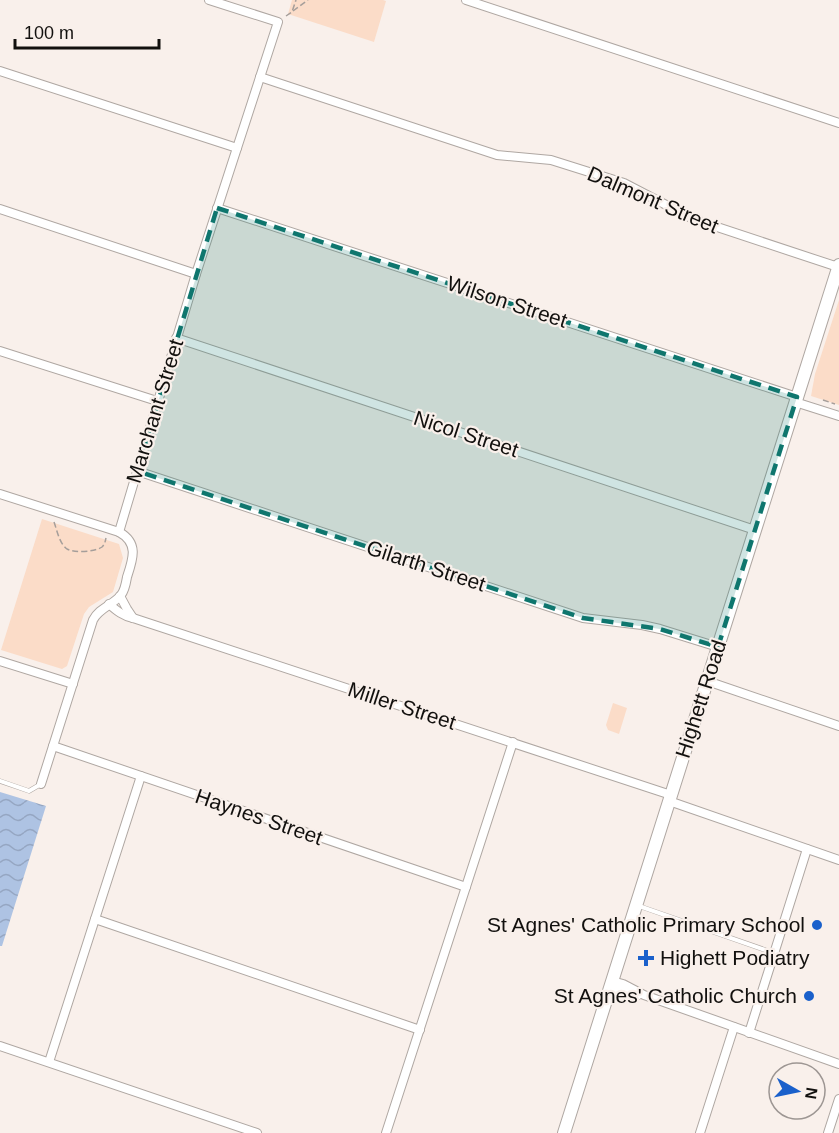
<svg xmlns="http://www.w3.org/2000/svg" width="839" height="1133" viewBox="0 0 839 1133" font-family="Helvetica,sans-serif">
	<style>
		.green { fill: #fbdcc8 }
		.water { fill: url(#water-waves) }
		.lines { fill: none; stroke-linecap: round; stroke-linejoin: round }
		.lane-casing { stroke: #afa7a2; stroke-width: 5 }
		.street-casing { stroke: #afa7a2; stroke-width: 10 }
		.secondary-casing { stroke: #afa7a2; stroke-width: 14 }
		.path { stroke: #a59e9a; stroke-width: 1.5; stroke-dasharray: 6 3; stroke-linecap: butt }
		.lane { stroke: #fff; stroke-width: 4 }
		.street { stroke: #fff; stroke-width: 8 }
		.secondary { stroke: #fff; stroke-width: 12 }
		.marked { fill: #0f766e; fill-opacity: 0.2; stroke: #0f766e; stroke-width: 4.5; stroke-dasharray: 12 8; stroke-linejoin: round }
		.poi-dot { fill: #1a60cb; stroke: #f9f0eb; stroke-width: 2 }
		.labels { text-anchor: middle; stroke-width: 4.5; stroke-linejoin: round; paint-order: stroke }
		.street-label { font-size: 21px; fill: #12100e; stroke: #f9f0eb }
		.poi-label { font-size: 21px; fill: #12100e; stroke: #f9f0eb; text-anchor: end }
	</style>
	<defs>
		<pattern id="water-waves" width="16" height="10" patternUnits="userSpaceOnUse" patternTransform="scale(1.5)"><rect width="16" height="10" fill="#aec3e3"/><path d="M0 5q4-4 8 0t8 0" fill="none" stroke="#95a6c2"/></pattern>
	</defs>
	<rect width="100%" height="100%" fill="#f9f0eb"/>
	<g class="green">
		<path d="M292,0h91l3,1 -12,41 -86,-28z"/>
		<path d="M839,300v105l-28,-9 4,-22z"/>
		<path d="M42,519l77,25 4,14 -10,34 -24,15 -5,7 -17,52 -5,3 -61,-19z"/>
		<path d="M613,703l14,5 -8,26 -11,-4 -2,-5z"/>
	</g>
	<path class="water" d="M0,792l46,14 -44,140h-2z"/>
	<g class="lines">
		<g class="lane-casing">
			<g id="lane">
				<path d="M0,781l29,10 12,-7"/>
				<path d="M639,906l135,47"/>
			</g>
		</g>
		<g class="street-casing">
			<g id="street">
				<path d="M466,0l373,123"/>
				<path d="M0,71l237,77"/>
				<path d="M260,77l237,78 54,5 73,23 69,36 145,48"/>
				<path d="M217,208l580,189"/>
				<path d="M0,209l196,65"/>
				<path d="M176,338l579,192"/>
				<path d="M0,351l157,50"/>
				<path d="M795,402l44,14"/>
				<path d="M137,471l446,147 59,7 18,4 58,18"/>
				<path d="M0,494l119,38"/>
				<path d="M120,596l7,13 6,9"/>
				<path d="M109,604c8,7 14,12 24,14l538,177"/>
				<path d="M0,661l73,23"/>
				<path d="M707,681l132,45"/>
				<path d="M53,746l413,141"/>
				<path d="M41,784l52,-164c6,-12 20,-15 28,-25 4,-5 5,-12 6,-18 6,-18 12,-34 -8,-45l77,-258 82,-252 -69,-22"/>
				<path d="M669,801l170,59"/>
				<path d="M95,919l325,111"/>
				<path d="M612,981l11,3 21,11 195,69"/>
				<path d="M610,988l28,7"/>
				<path d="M749,1033l58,-184"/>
				<path d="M0,1046l257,87"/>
				<path d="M49,1062l92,-286"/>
				<path d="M386,1133l127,-391"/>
				<path d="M700,1133l34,-106"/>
				<path d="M828,1133l11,-34"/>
			</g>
		</g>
		<g class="secondary-casing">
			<path id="secondary" d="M564,1133l275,-868"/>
		</g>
		<g class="path">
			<path d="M293,11l15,-11"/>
			<path d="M286,16l6,-4 4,-12"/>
			<path d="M823,400l12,4"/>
			<path d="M54,522c3,8 5,21 13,27 7,4 28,3 35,-2 3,-3 3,-5 4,-9"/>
		</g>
		<use href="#lane" class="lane"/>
		<use href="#street" class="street"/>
		<use href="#secondary" class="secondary"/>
	</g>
	<path class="marked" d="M217,208l580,189 -79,250 -58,-18 -77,-11 -446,-147z"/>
	<g class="poi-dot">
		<circle cx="817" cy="925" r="6"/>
		<path d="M643 949h6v6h6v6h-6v6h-6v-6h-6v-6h6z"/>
		<circle cx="809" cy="996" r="6"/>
	</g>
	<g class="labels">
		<g class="street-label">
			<text transform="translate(653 200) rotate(23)" y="7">Dalmont Street</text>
			<text transform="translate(507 302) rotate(18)" y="7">Wilson Street</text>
			<text transform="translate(155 411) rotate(-73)" y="7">Marchant Street</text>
			<text transform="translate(466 434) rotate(18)" y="7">Nicol Street</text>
			<text transform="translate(426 566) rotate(18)" y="7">Gilarth Street</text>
			<text transform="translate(701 699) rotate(-72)" y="7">Highett Road</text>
			<text transform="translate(402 706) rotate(18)" y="7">Miller Street</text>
			<text transform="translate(259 817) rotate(19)" y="7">Haynes Street</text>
		</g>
		<g class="poi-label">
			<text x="805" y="932">St Agnes' Catholic Primary School</text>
			<text x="660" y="965" text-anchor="start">Highett Podiatry</text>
			<text x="797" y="1003">St Agnes' Catholic Church</text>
		</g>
	</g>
	<g transform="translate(797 1091) rotate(99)"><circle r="28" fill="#f9f0eb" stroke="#9d9693" stroke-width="1.5"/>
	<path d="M0-4.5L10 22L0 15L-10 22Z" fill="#1a60cb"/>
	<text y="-9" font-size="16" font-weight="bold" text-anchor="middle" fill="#12100e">N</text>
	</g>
	<path d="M15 39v9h144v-9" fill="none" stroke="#12100e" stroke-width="3"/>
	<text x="24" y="39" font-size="18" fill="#12100e" stroke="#f9f0eb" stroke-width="4.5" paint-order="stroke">100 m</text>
</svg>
